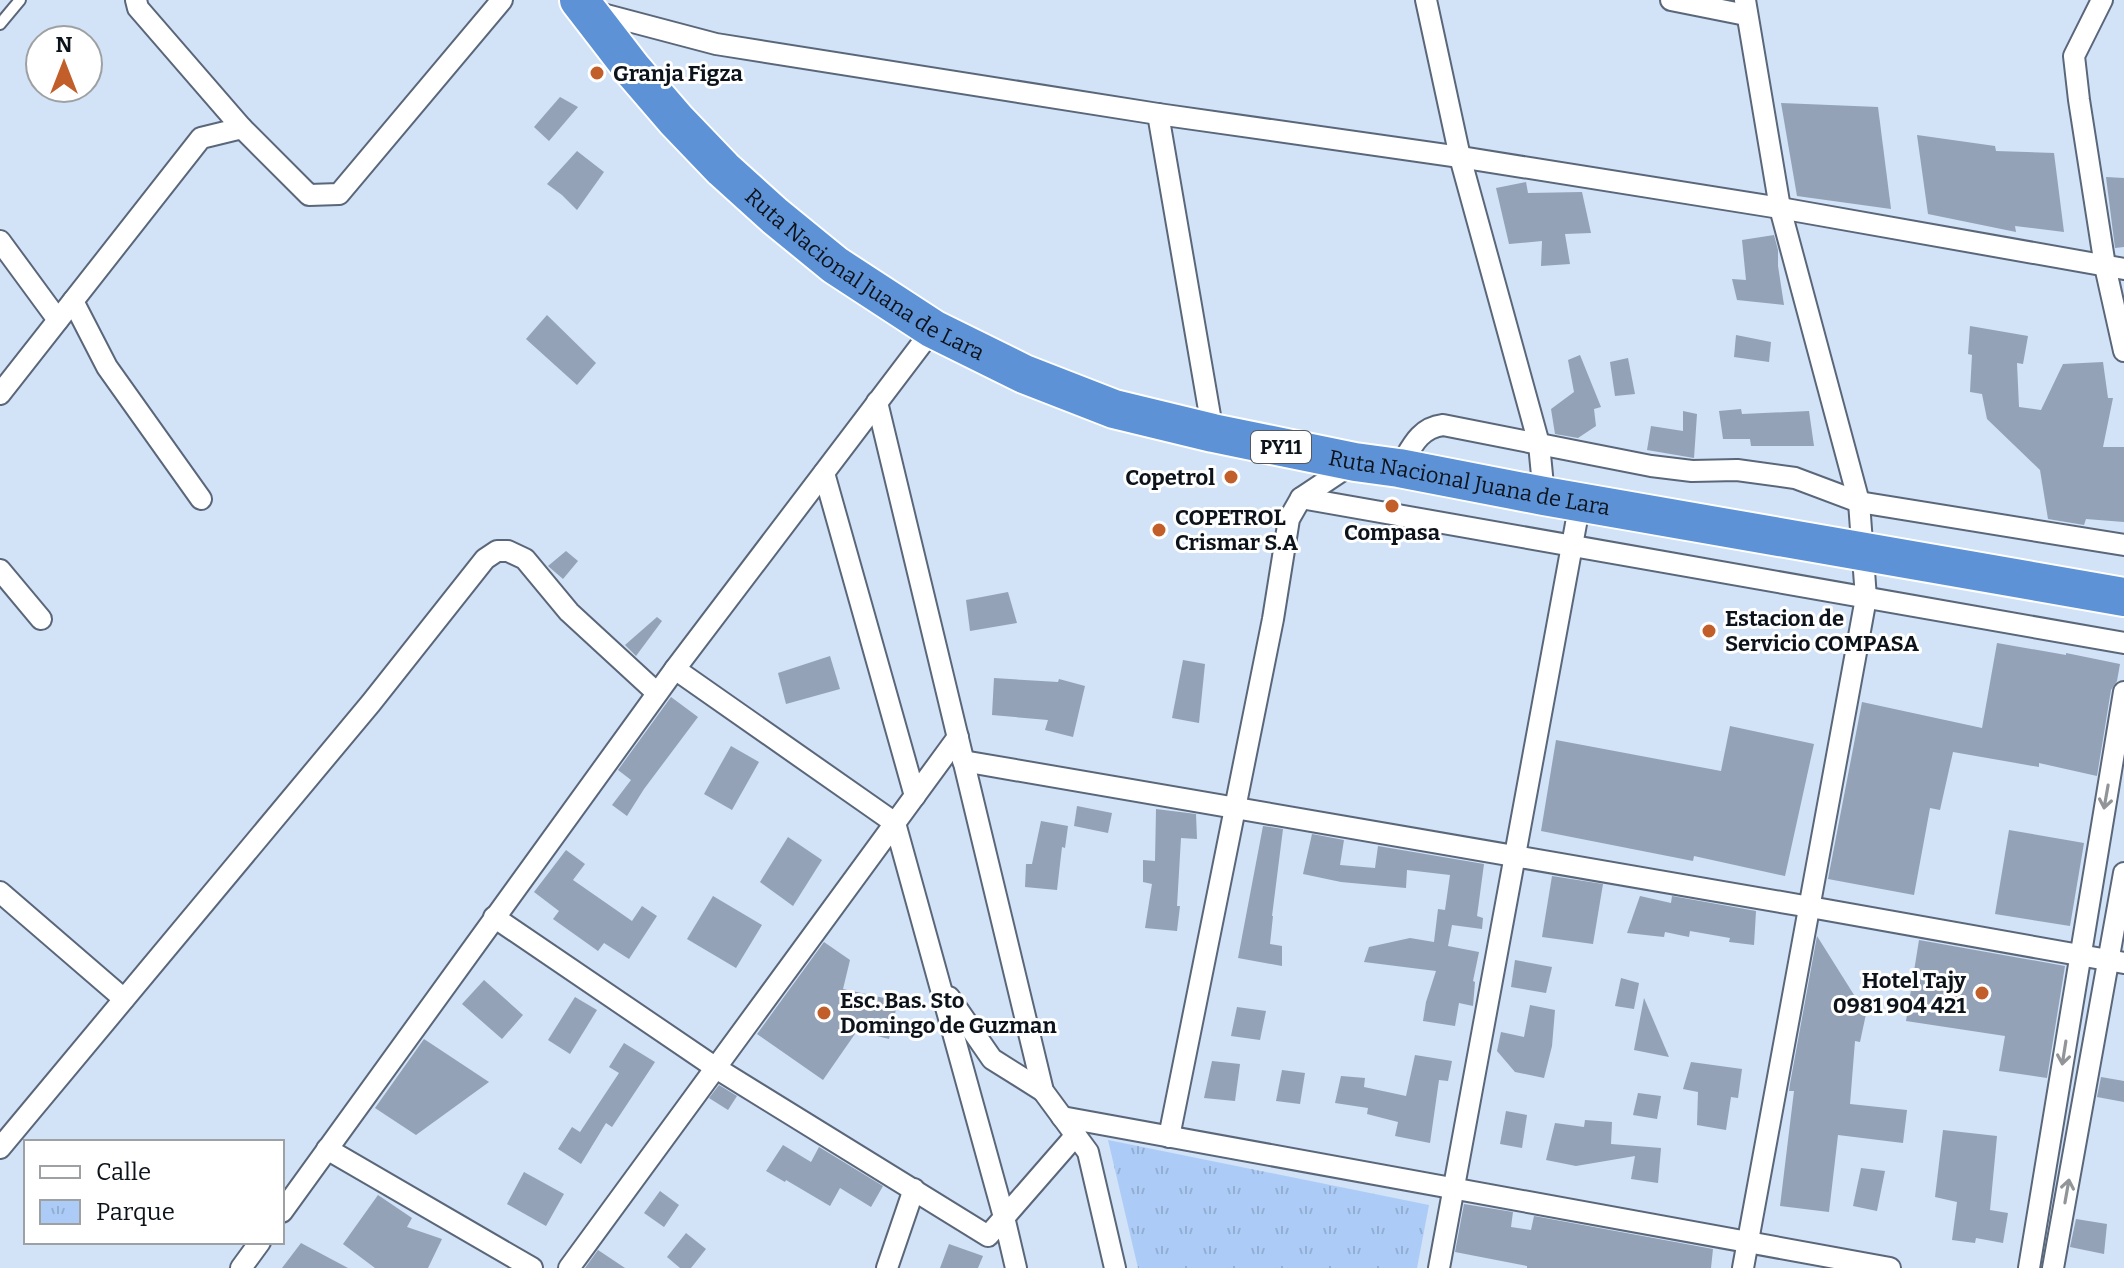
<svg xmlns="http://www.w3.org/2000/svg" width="2124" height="1268" viewBox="0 0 2124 1268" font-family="Bitter,serif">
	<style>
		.park { fill: url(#park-tufts) }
		.building { fill: #93a2b6 }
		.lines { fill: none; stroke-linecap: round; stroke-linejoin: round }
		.lane-casing { stroke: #5a677a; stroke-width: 14 }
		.street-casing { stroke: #5a677a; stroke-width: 24 }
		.highway-casing { stroke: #fff; stroke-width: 42 }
		.lane { stroke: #fff; stroke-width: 10 }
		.street { stroke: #fff; stroke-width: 20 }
		.highway { stroke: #5d92d7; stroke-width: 38 }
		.oneway { stroke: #929598 }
		.poi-dot { fill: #c25e29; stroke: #fff; stroke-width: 3 }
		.labels { text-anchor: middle; stroke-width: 6; stroke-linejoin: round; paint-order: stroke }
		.shield { fill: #fff; stroke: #565a5f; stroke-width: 2 }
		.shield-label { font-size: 20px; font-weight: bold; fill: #0d131a }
		.poi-label { font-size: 22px; font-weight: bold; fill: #0d131a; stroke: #fff; text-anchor: start }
		.street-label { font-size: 22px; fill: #0d131a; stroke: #fff }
	</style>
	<defs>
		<pattern id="park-tufts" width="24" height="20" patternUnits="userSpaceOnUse" patternTransform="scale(2)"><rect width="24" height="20" fill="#acccf7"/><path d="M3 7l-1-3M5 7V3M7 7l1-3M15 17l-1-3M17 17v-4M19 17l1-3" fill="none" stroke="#93aed3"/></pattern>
	</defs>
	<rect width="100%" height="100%" fill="#d2e2f7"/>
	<path class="park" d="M1108,1140l321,65 -12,63h-279z"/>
	<g class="building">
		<path d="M560,97l18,10 -29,34 -15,-14z"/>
		<path d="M1781,103l97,4 13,102 -94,-13z"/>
		<path d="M1917,135l78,11 1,5 58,2 10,79 -49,-6 1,6 -88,-18z"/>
		<path d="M577,151l27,21 -27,38 -15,-15 -15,-11z"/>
		<path d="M2106,177l18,1v69l-9,1z"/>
		<path d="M1526,182l2,11 54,-1 9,41 -26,1 5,30 -29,2 1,-25 -33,3 -13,-56z"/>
		<path d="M1774,235l4,15v16l6,39 -47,-5 -5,-21 14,1 -4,-40z"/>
		<path d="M547,315l49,48 -19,22 -51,-46z"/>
		<path d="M1970,326l58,10 -5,28 -6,-1 2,44 22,3 22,-46 40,-2 5,36h5l-10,49h21v75l-38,-3 -2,6 -36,-6 -8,-49 -53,-51 -5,-25 -12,-2 2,-37 -4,-1z"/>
		<path d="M1736,335l35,7 -2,20 -35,-5z"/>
		<path d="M1580,355l21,52 -7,2 2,17 -18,12 -23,-4 -4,-25 23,-17 -6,-32z"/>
		<path d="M1628,358l7,36 -20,2 -5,-34z"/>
		<path d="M1741,409l1,5 67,-3 5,35h-63l-1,-7h-27l-4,-28z"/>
		<path d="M1683,411l14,3 -3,44 -47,-8 4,-24 32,5z"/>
		<path d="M566,551l12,10 -15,18 -15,-13z"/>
		<path d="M1008,592l9,31 -47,8 -4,-31z"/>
		<path d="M657,617l5,4 -26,35 -11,-11z"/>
		<path d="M1997,643l69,12v-2l54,11 -3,17 -6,9 -14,86 -58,-13v4l-86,-15 -13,58 -10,-2 -16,87 -86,-16 34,-177 120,26z"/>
		<path d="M830,656l10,33 -54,15 -8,-31z"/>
		<path d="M1183,660l22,4 -6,59 -27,-5z"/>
		<path d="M994,678l64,4 1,-3 26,7 -12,51 -28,-7 3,-10 -56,-5z"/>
		<path d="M671,697l27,20 -54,72 -17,27 -15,-11 19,-25 -13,-10z"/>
		<path d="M1730,726l84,18 -29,132 -91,-20 -1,5 -152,-30 15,-91 165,31z"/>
		<path d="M731,746l28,16 -27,48 -28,-16z"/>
		<path d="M1077,806l35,7 -4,20 -34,-7z"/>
		<path d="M1156,809l40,5 1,25 -16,-1 -4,68h3l-3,25 -32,-3 7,-44 -9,-2v-22l12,1z"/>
		<path d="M1041,821l27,5 -3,22 -3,-1 -5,43 -32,-3 1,-23h6z"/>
		<path d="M1263,826l20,3 -11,87h1l-3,28 12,2v20l-44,-8z"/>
		<path d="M2009,830l75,13 -14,83 -75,-12z"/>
		<path d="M1312,834l32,6 -4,25 35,3 3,-22 106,18 -7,52 6,2 -1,11 -30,-4 -4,21 31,6 -6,29 2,1 -2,24 -14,-3 -4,23 -32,-5 3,-19 10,-31 -72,-9 5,-15 41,-9 24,4 4,-33 7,1 5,-35 -43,-5 -1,18 -65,-6 -38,-8z"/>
		<path d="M788,837l34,23 -29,46 -33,-24z"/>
		<path d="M566,850l19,14 -12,16 59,41 10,-15 15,10 -28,43 -25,-16 -6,8 -45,-32 6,-8 -25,-19z"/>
		<path d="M1552,876l51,8 -10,60 -51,-7z"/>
		<path d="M713,896l49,29 -26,43 -49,-29z"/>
		<path d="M1640,896l31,7 1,-7 84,15 -2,34 -25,-3 1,-4 -40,-7 -1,6 -24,-5 -1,5 -37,-4z"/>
		<path d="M1817,936l49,78 -6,28 -5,-1 -5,63 57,6 -4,33 -65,-8 -9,77 -49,-6 14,-115h-5l1,-7z"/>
		<path d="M1919,940l146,26 -18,112 -48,-7 6,-35 -99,-15z"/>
		<path d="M824,942l26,18 -7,29 55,12 -9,38 -32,-8 -34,49 -66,-46z"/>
		<path d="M1515,960l37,7 -6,26 -35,-6z"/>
		<path d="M1621,978l18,5 -5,26 -19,-3z"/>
		<path d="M484,980l39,35 -21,24 -40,-35z"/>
		<path d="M575,997l22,13 -27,44 -22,-14z"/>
		<path d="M1644,998l25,59 -35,-7z"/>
		<path d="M1530,1005l25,5 -3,36 -8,32 -29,-6 -18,-21 4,-19 23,5z"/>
		<path d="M1237,1007l29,4 -6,29 -29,-4z"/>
		<path d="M424,1039l65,43 -73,53 -41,-27z"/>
		<path d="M624,1043l31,19 -43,65 -6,-4 -25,41 -23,-15 14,-22 8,5 39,-59 -10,-6z"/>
		<path d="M1415,1055l37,6 -4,20 -9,-1 -9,63 -35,-7 3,-14 -31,-8 1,-6 -33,-5 6,-27 24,2 -1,9 42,9z"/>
		<path d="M1212,1061l28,3 -5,37 -31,-3z"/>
		<path d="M1691,1062l51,7 -4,29 -7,-1 -5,33 -29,-5 1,-33 -15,-3z"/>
		<path d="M1282,1070l23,3 -5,31 -24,-3z"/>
		<path d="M2101,1077l23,4v21l-27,-5z"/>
		<path d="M719,1085l18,11 -9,14 -19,-12z"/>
		<path d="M1638,1093l23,3 -4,23 -24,-4z"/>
		<path d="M1506,1111l21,4 -5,33 -22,-4z"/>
		<path d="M1585,1120l27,2 -1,22 50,4 -3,35 -27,-4 4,-23 -59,10 -30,-6 9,-37 29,4z"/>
		<path d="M1943,1130l54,6 -7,74 18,3 -5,30 -27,-5 -1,5 -23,-3 5,-38 -22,-5z"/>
		<path d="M783,1145l28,17 8,-15 64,39 -12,21 -31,-19 -10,18 -44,-26 -1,2 -19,-11z"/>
		<path d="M1861,1168l24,3 -8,40 -24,-5z"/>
		<path d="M524,1172l40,22 -18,32 -39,-22z"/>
		<path d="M660,1191l19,14 -15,22 -20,-14z"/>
		<path d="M378,1195l34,23 -5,9 35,12 -14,29h-53l-32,-24z"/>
		<path d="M1464,1204l49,8 -2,15 20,3 3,-14 179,33 -2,19h-184v-2l-72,-14z"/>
		<path d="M2076,1219l31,5 -3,30 -34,-7z"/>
		<path d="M686,1233l20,16 -15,19h-11l-13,-11z"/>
		<path d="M301,1243l47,25h-66z"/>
		<path d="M949,1244l34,12 -5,12h-38z"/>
		<path d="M598,1250l27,18h-40z"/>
	</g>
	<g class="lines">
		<g class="lane-casing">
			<path id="lane" d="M0,24l20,-24"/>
		</g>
		<g class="street-casing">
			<g id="street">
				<path d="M136,0l2,8 104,120"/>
				<path d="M1426,0l34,157 79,287 5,52"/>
				<path d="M1671,0l75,15"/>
				<path d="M2102,0l-28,56 5,44 26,166 19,85"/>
				<path d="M591,11l125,33 442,70 302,43 320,51 344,61"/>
				<path d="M1158,114l55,319"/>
				<path d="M0,241l58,79"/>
				<path d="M73,301l34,66 94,132"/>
				<path d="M0,394l201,-256 41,-10 67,67 30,-1 163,-194"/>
				<path d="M877,402l166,689 45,61 27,116"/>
				<path d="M1399,468c12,-19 19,-40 44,-43l208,41 41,5 45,-1 58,8 64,24 265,43"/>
				<path d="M824,473l91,323"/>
				<path d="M1301,498l823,145"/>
				<path d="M0,570l41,49"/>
				<path d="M675,669l220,154 109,394 12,51"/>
				<path d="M963,761l847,146 314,56"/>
				<path d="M0,892l124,107"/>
				<path d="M494,917l222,151 272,168 88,-101"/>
				<path d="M949,997l43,62 51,32"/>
				<path d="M1062,1117l828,151"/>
				<path d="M1169,1137l104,-518 16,-100 12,-21 54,-36"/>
				<path d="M0,1148l371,-445 114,-144 12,-8h11l17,8 44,53 88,81"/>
				<path d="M327,1149l205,119"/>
				<path d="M282,1212l393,-543 258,-340"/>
				<path d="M241,1268l19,-26"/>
				<path d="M569,1268l389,-531"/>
				<path d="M887,1268l27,-79"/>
				<path d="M1439,1268l141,-766"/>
				<path d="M1743,1268l123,-670 -7,-96 -79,-294 -35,-208"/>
				<path d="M2029,1268l95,-576"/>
				<path d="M2053,1268l71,-395"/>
			</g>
		</g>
		<g class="highway-casing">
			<g id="highway">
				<path id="s1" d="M579,0l54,70 43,50 47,49 52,47 60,49 98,64 91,45 90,35 99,24 142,29 44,6 145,28 580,101"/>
			</g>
		</g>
		<use href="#lane" class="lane"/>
		<use href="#street" class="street"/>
		<use href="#highway" class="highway"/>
	</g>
	<defs><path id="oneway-shaft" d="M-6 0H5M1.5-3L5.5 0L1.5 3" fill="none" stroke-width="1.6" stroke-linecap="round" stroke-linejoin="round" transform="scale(2)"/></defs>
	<g class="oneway">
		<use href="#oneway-shaft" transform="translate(2106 797) rotate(100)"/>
		<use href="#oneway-shaft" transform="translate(2064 1053) rotate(99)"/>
		<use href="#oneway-shaft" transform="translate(2067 1191) rotate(-80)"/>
	</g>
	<g class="poi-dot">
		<circle cx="597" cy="73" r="8"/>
		<circle cx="1231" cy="477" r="8"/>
		<circle cx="1392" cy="506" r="8"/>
		<circle cx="1159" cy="530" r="8"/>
		<circle cx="1709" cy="631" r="8"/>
		<circle cx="1982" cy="993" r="8"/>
		<circle cx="824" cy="1013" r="8"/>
	</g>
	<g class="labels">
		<rect class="shield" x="1251" y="431" width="60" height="32" rx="6"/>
		<g class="shield-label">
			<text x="1281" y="454">PY11</text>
		</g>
		<g class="poi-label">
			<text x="613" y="81">Granja Figza</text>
			<text x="1215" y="485" text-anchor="end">Copetrol</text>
			<text x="1175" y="525">COPETROL<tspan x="1175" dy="25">Crismar S.A</tspan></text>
			<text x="1392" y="540" text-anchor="middle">Compasa</text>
			<text x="1725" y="626">Estacion de<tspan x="1725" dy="25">Servicio COMPASA</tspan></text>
			<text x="1966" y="988" text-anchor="end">Hotel Tajy<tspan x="1966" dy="25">0981 904 421</tspan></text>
			<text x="840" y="1008">Esc. Bas. Sto<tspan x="840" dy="25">Domingo de Guzman</tspan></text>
		</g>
		<g class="street-label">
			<text dy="8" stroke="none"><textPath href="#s1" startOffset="400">Ruta Nacional Juana de Lara</textPath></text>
			<text dy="8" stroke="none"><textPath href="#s1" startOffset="1048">Ruta Nacional Juana de Lara</textPath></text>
		</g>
	</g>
	<rect x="24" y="1140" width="260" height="104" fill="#ffffff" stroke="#9ea1a3" stroke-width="2"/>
	<rect x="40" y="1166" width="40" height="12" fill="#ffffff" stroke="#9ea1a3" stroke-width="2"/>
	<text x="96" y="1180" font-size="24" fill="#0d131a">Calle</text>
	<rect x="40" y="1200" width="40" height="24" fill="url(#park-tufts)" stroke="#9ea1a3" stroke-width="2"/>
	<text x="96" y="1220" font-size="24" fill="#0d131a">Parque</text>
	<g transform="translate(64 64)"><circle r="38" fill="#ffffff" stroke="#9ea1a3" stroke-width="2"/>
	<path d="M0-6L14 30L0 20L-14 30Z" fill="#c25e29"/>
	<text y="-12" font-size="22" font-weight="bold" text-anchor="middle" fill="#0d131a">N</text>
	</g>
</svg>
